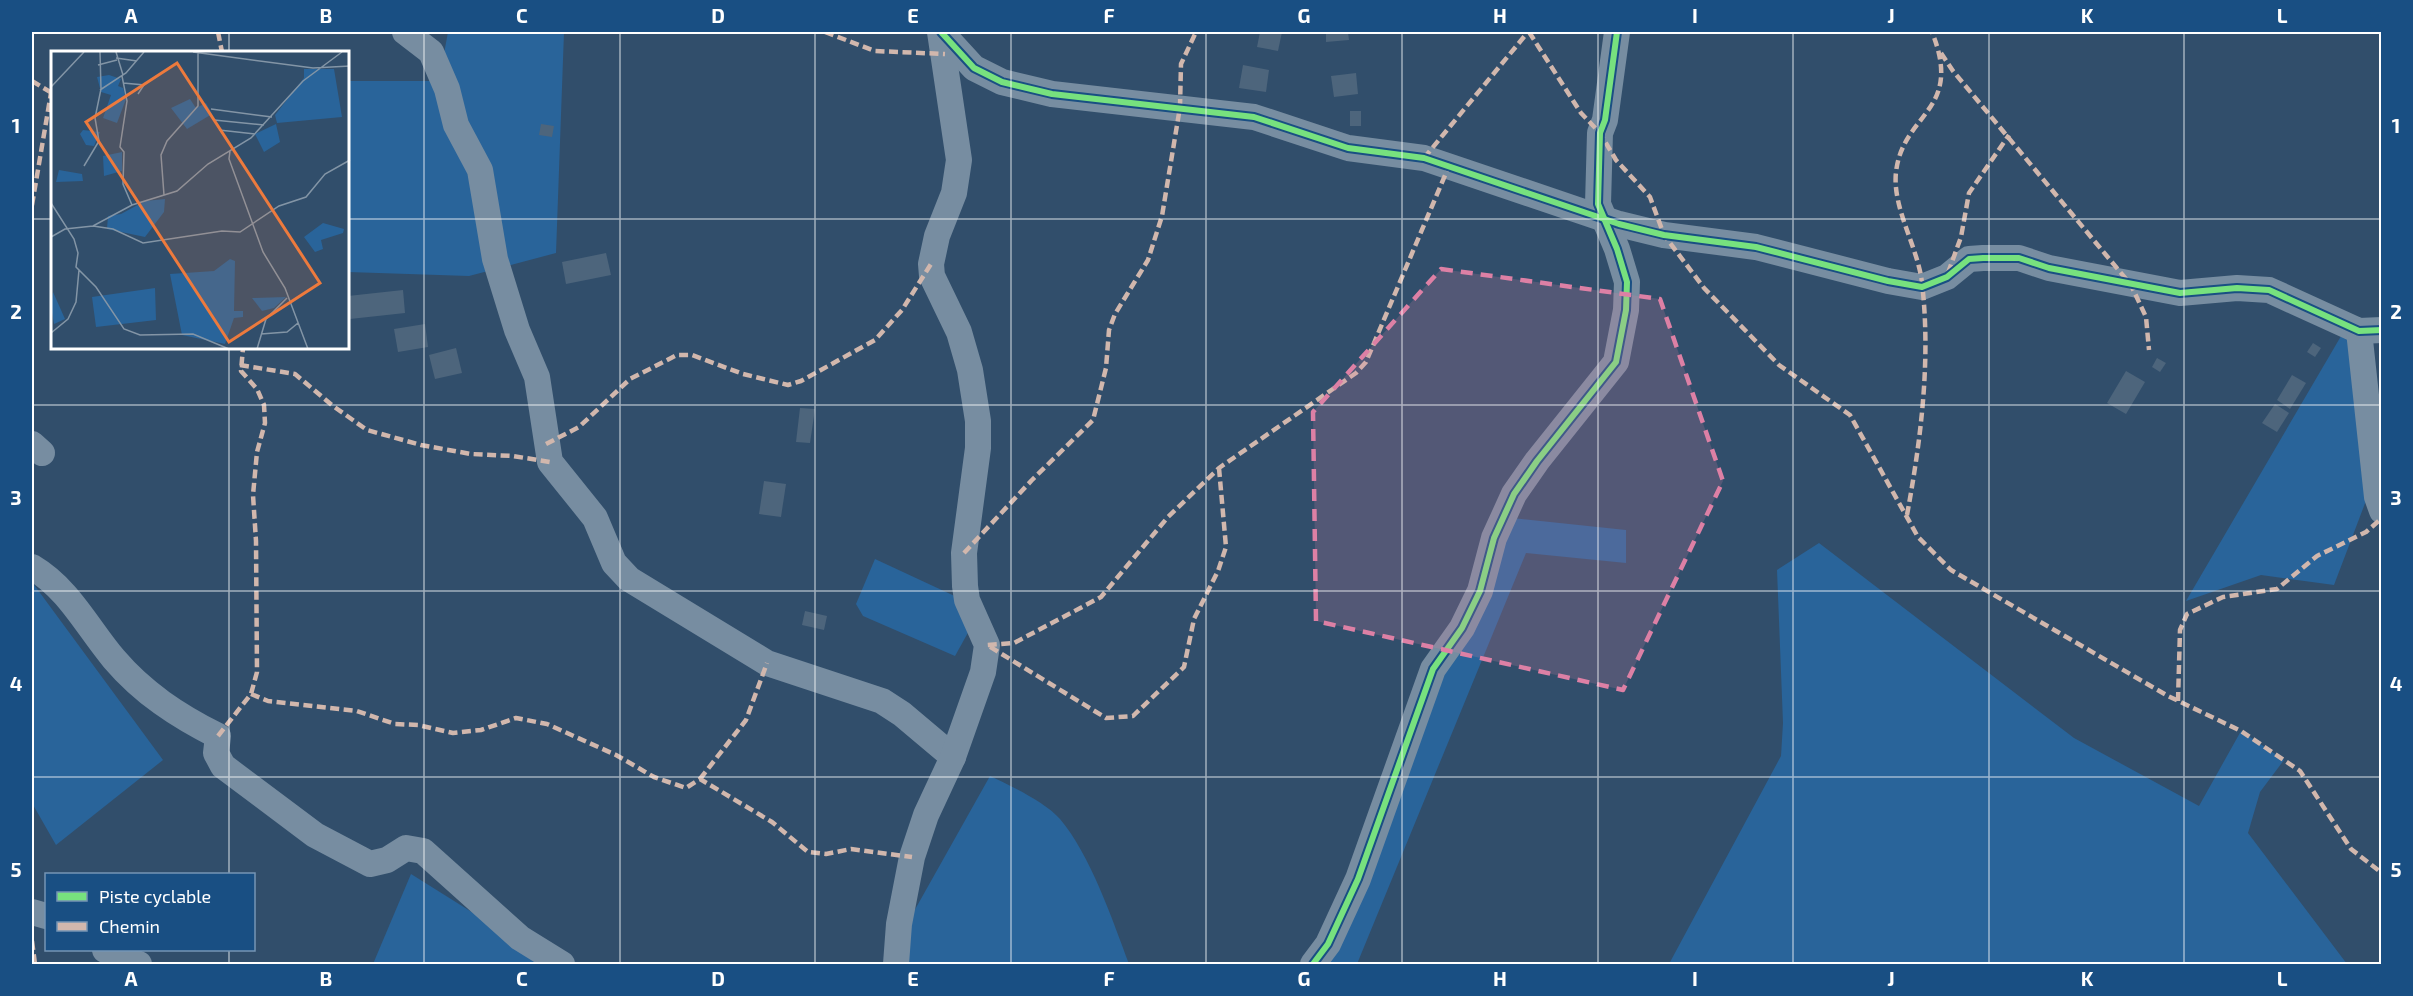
<svg xmlns="http://www.w3.org/2000/svg" width="2413" height="996" viewBox="0 0 2413 996" font-family="'Exo 2',sans-serif">
	<style>
		.green { fill: #29649a }
		.building { fill: #4d657c }
		.lines { fill: none; stroke-linecap: round; stroke-linejoin: round }
		.minor { stroke: #778da1; stroke-width: 26 }
		.quiet { stroke: #d1b7ad; stroke-width: 4.5; stroke-dasharray: 9 4.5; stroke-linecap: butt }
		.cycleway-casing { stroke: #194f83; stroke-width: 10 }
		.cycleway { stroke: #77e17e; stroke-width: 6 }
		.marked { fill: #dd80a5; fill-opacity: 0.2; stroke: #dd80a5; stroke-width: 4.5; stroke-dasharray: 12 8; stroke-linejoin: round }
		.grid { fill: none; stroke: #fff; stroke-width: 1.5; stroke-opacity: 0.55 }
		.inset-road { fill: none; stroke: #8395a6; stroke-width: 1.5 }
		.view { fill: #ed7a3d; fill-opacity: 0.15; stroke: #ed7a3d; stroke-width: 3 }
		.inset-edge { fill: none; stroke: #fff; stroke-width: 3 }
		.neatline { fill: none; stroke: #fff; stroke-width: 2 }
		.grid-label { font-size: 20px; text-anchor: middle; font-weight: bold; fill: #fff }
	</style>
	<rect width="100%" height="100%" fill="#314e6b"/>
	<g class="green">
		<path d="M448,32h116l-8,221 -87,23 -121,-4v-191h91z"/>
		<path d="M2344,331l16,13 15,133 -41,108 -73,-10 -75,26z"/>
		<path d="M1503,517l123,13v33l-100,-10 -169,411h-35z"/>
		<path d="M1819,543l255,195 125,68 42,-75 43,29 -24,32 -12,41 99,131h-678l112,-208 2,-33 -6,-153z"/>
		<path d="M875,559l86,40 9,30 -15,27 -92,-40 -7,-12z"/>
		<path d="M32,582l131,178 -107,85 -24,-42z"/>
		<path d="M990,776c21,10 55,26 70,43 30,35 53,102 69,145h-233l3,-26z"/>
		<path d="M411,874l144,90h-182z"/>
	</g>
	<g class="building">
		<path d="M1260,32h22l-4,19 -21,-4z"/>
		<path d="M1326,32h22l1,8 -23,2z"/>
		<path d="M1243,65l26,5 -3,22 -27,-4z"/>
		<path d="M1356,73l2,21 -24,3 -3,-21z"/>
		<rect x="1350" y="111" width="11" height="15"/>
		<path d="M541,124l13,2 -2,11 -13,-2z"/>
		<path d="M606,253l5,22 -45,9 -4,-22z"/>
		<path d="M403,290l2,23 -55,6 -2,-23z"/>
		<path d="M425,324l3,23 -30,5 -4,-23z"/>
		<path d="M2313,343l8,5 -6,9 -8,-5z"/>
		<path d="M456,348l6,25 -27,6 -6,-24z"/>
		<path d="M2157,358l9,5 -6,9 -8,-5z"/>
		<path d="M2126,371l19,11 -19,32 -19,-11z"/>
		<path d="M2292,375l14,8 -16,26 -13,-9z"/>
		<path d="M2275,404l14,9 -12,19 -15,-9z"/>
		<path d="M800,408l15,1 -5,34 -14,-1z"/>
		<path d="M764,481l22,3 -5,33 -22,-3z"/>
		<path d="M805,611l22,5 -3,14 -22,-5z"/>
	</g>
	<g class="lines">
		<g class="minor">
			<path d="M405,32l26,20 16,37 9,36 24,45 15,89 22,71 20,47 13,85 45,56 19,45 15,16 138,84 115,38 20,13 51,43"/>
			<path d="M941,32l33,36 28,14 50,12 202,23 94,31 76,10 195,66 45,11 92,12 132,34 34,6 25,-10 22,-18 14,-1h36l30,10 131,25 57,-5 32,2 90,41 23,-1"/>
			<path d="M2359,331l18,166 5,14"/>
			<path d="M32,444l10,9"/>
			<path d="M32,567c37,22 55,60 82,92 29,34 64,57 104,77l-2,17 7,13 92,69 55,29 17,-4 19,-12 17,3 97,87 42,26"/>
			<path d="M32,912l14,4"/>
			<path d="M105,950l34,14"/>
			<path d="M896,964l3,-40 13,-67 14,-42 27,-58 30,-85 4,-27 -20,-45 -2,-14 -1,-33 14,-105v-27l-8,-51 -11,-38 -27,-56 -1,-12 6,-28 17,-43 5,-33 -19,-128"/>
			<path d="M1313,964l15,-20 30,-65 75,-210 29,-41 18,-37 14,-53 20,-44 23,-33 79,-99 10,-52 1,-28 -10,-33 -19,-45 2,-71 5,-13 12,-88"/>
		</g>
		<g class="quiet">
			<path d="M218,32l4,20"/>
			<path d="M825,32l50,19 70,3"/>
			<path d="M1529,32l52,81 19,20 16,27 34,37 14,38 40,53 75,77 71,50 68,122 33,33 217,126 73,35 59,40 51,78 31,24"/>
			<path d="M1941,53l12,18 178,214 15,32 3,33"/>
			<path d="M32,81l20,12"/>
			<path d="M1424,158l104,-126"/>
			<path d="M32,205l19,-112"/>
			<path d="M1948,273l13,-36 8,-44 40,-58"/>
			<path d="M240,365l55,9 38,32 34,24 54,15 50,9 42,2 37,6"/>
			<path d="M546,444l33,-17 51,-48 47,-24h15l51,19 45,11 13,-4 74,-41 27,-30 29,-46"/>
			<path d="M1219,468l7,79 -8,24 -24,48 -10,48 -51,49 -27,2 -119,-73 27,-2 87,-46 67,-80 51,-49 137,-95 10,-11 83,-196"/>
			<path d="M1907,515c14,-76 24,-155 15,-232 -4,-36 -30,-75 -26,-111 7,-60 68,-60 36,-140"/>
			<path d="M964,553l68,-73 61,-60 13,-52 3,-38 6,-16 33,-54 14,-44 18,-109 1,-43 15,-32"/>
			<path d="M251,694l17,7 89,10 38,13 23,1 35,8 28,-3 35,-12 31,6 69,31 38,22 32,11 14,-9 72,43 36,30 18,2 25,-5 61,8"/>
			<path d="M2178,701l2,-71 7,-16 36,-17 54,-8 40,-33 49,-24 16,-14"/>
			<path d="M218,736l33,-42 6,-22 -1,-131 -3,-46 4,-43 8,-29 -1,-18 -7,-16 -16,-18 2,-23"/>
			<path d="M700,779l46,-59 21,-57"/>
			<path d="M32,941l3,23"/>
		</g>
		<g class="cycleway-casing">
			<g id="cycleway">
				<path d="M941,32l33,36 28,14 50,12 202,23 94,31 76,10 195,66 45,11 92,12 132,34 34,6 25,-10 22,-18 14,-1h36l30,10 131,25 57,-5 32,2 90,41 23,-1"/>
				<path d="M1313,964l15,-20 30,-65 75,-210 29,-41 18,-37 14,-53 20,-44 23,-33 79,-99 10,-52 1,-28 -10,-33 -19,-45 2,-71 5,-13 12,-88"/>
			</g>
		</g>
		<use href="#cycleway" class="cycleway"/>
	</g>
	<path class="marked" d="M1441,269l219,30 63,182 -100,209 -307,-69 -3,-209z"/>
	<path class="grid" d="M229,32v20M424,32v932M620,32v932M815,32v932M1011,32v932M1206,32v932M1402,32v932M1598,32v932M1793,32v932M1989,32v932M2184,32v932M32,219h20M348,219h2034M229,348v526M32,405h2350M32,591h2350M32,777h2350M229,950v14"/>
	<g transform="translate(51 51)">
		<rect width="298" height="298" fill="#314e6b"/>
		<path d="M253,18h30l8,48 -65,6 -2,-8 29,-37zM58,24l12,4 -3,7 5,2 3,11 -9,24 -14,-5 8,-23 -10,-3 -4,-15zM139,48l6,9 10,-5 6,11 -25,15 -16,-21zM225,73l4,18 -16,10 -9,-18zM32,79l17,2 -6,14 -8,-1 -6,-11zM71,101v19l-18,5 -1,-20zM8,119l23,4 1,7 -27,1zM114,148l-1,13 -19,25 -38,-8 1,-13 13,-2 24,-13zM272,172l21,6 -1,4 -22,7 2,9 -8,3 -11,-15zM179,208l5,2 -1,50h9v6l-9,1 -9,26 -43,-9 -12,-61 44,-3zM104,237l1,32 -60,7 -4,-30zM2,241l12,27 -11,5 -3,-17zM235,246l-12,11 -12,3 -10,-13z" fill="#29649a"/>
		<path class="inset-road" d="M65,1l7,23M142,1l120,16 37,-2M65,7l21,3M47,14l19,-5M71,25l5,25 -7,46 4,5 -1,32 9,21M72,32l21,2 -6,9M0,36l33,-35M49,39l26,-17 18,-21M160,58l61,8M163,69l50,5M168,79l36,4M179,100l-1,8 34,93 22,36 23,61M33,115l15,-25 -4,-23 6,-29 -1,-37M113,144l-3,-40 6,-14 31,-35v-54M0,152l23,36 4,14 -2,14 20,20 28,42 16,6 53,-1 36,15M42,175l20,3 30,14 79,-12 18,1 39,-26 27,-9 19,-23 25,-14M0,186l14,-8 28,-3 39,-21 45,-14 31,-27 43,-26 52,-57 39,-29M0,282l17,-14 8,-17 3,-32M210,283l26,-2 11,-9M206,298l9,-30 21,-21"/>
		<path class="view" d="M126,12l143,220 -91,59 -143,-220z"/>
		<rect width="298" height="298" class="inset-edge"/>
	</g>
	<rect width="2413" height="996" fill="none" stroke="#194f83" stroke-width="66"/>
	<rect x="45" y="873" width="210" height="78" fill="#194f83" stroke="#7595b5" stroke-width="1.5"/>
	<rect x="57" y="892" width="30" height="9" fill="#77e17e" stroke="#7595b5" stroke-width="1.5"/>
	<text x="99" y="903" font-size="18" fill="#ffffff">Piste cyclable</text>
	<rect x="57" y="922" width="30" height="9" fill="#d1b7ad" stroke="#7595b5" stroke-width="1.5"/>
	<text x="99" y="933" font-size="18" fill="#ffffff">Chemin</text>
	<rect x="33" y="33" width="2347" height="930" class="neatline"/>
	<g class="grid-label">
		<text x="131" y="23">A</text>
		<text x="326" y="23">B</text>
		<text x="522" y="23">C</text>
		<text x="718" y="23">D</text>
		<text x="913" y="23">E</text>
		<text x="1109" y="23">F</text>
		<text x="1304" y="23">G</text>
		<text x="1500" y="23">H</text>
		<text x="1695" y="23">I</text>
		<text x="1891" y="23">J</text>
		<text x="2087" y="23">K</text>
		<text x="2282" y="23">L</text>
		<text x="16" y="133">1</text>
		<text x="2396" y="133">1</text>
		<text x="16" y="319">2</text>
		<text x="2396" y="319">2</text>
		<text x="16" y="505">3</text>
		<text x="2396" y="505">3</text>
		<text x="16" y="691">4</text>
		<text x="2396" y="691">4</text>
		<text x="16" y="877">5</text>
		<text x="2396" y="877">5</text>
		<text x="131" y="986">A</text>
		<text x="326" y="986">B</text>
		<text x="522" y="986">C</text>
		<text x="718" y="986">D</text>
		<text x="913" y="986">E</text>
		<text x="1109" y="986">F</text>
		<text x="1304" y="986">G</text>
		<text x="1500" y="986">H</text>
		<text x="1695" y="986">I</text>
		<text x="1891" y="986">J</text>
		<text x="2087" y="986">K</text>
		<text x="2282" y="986">L</text>
	</g>
</svg>
